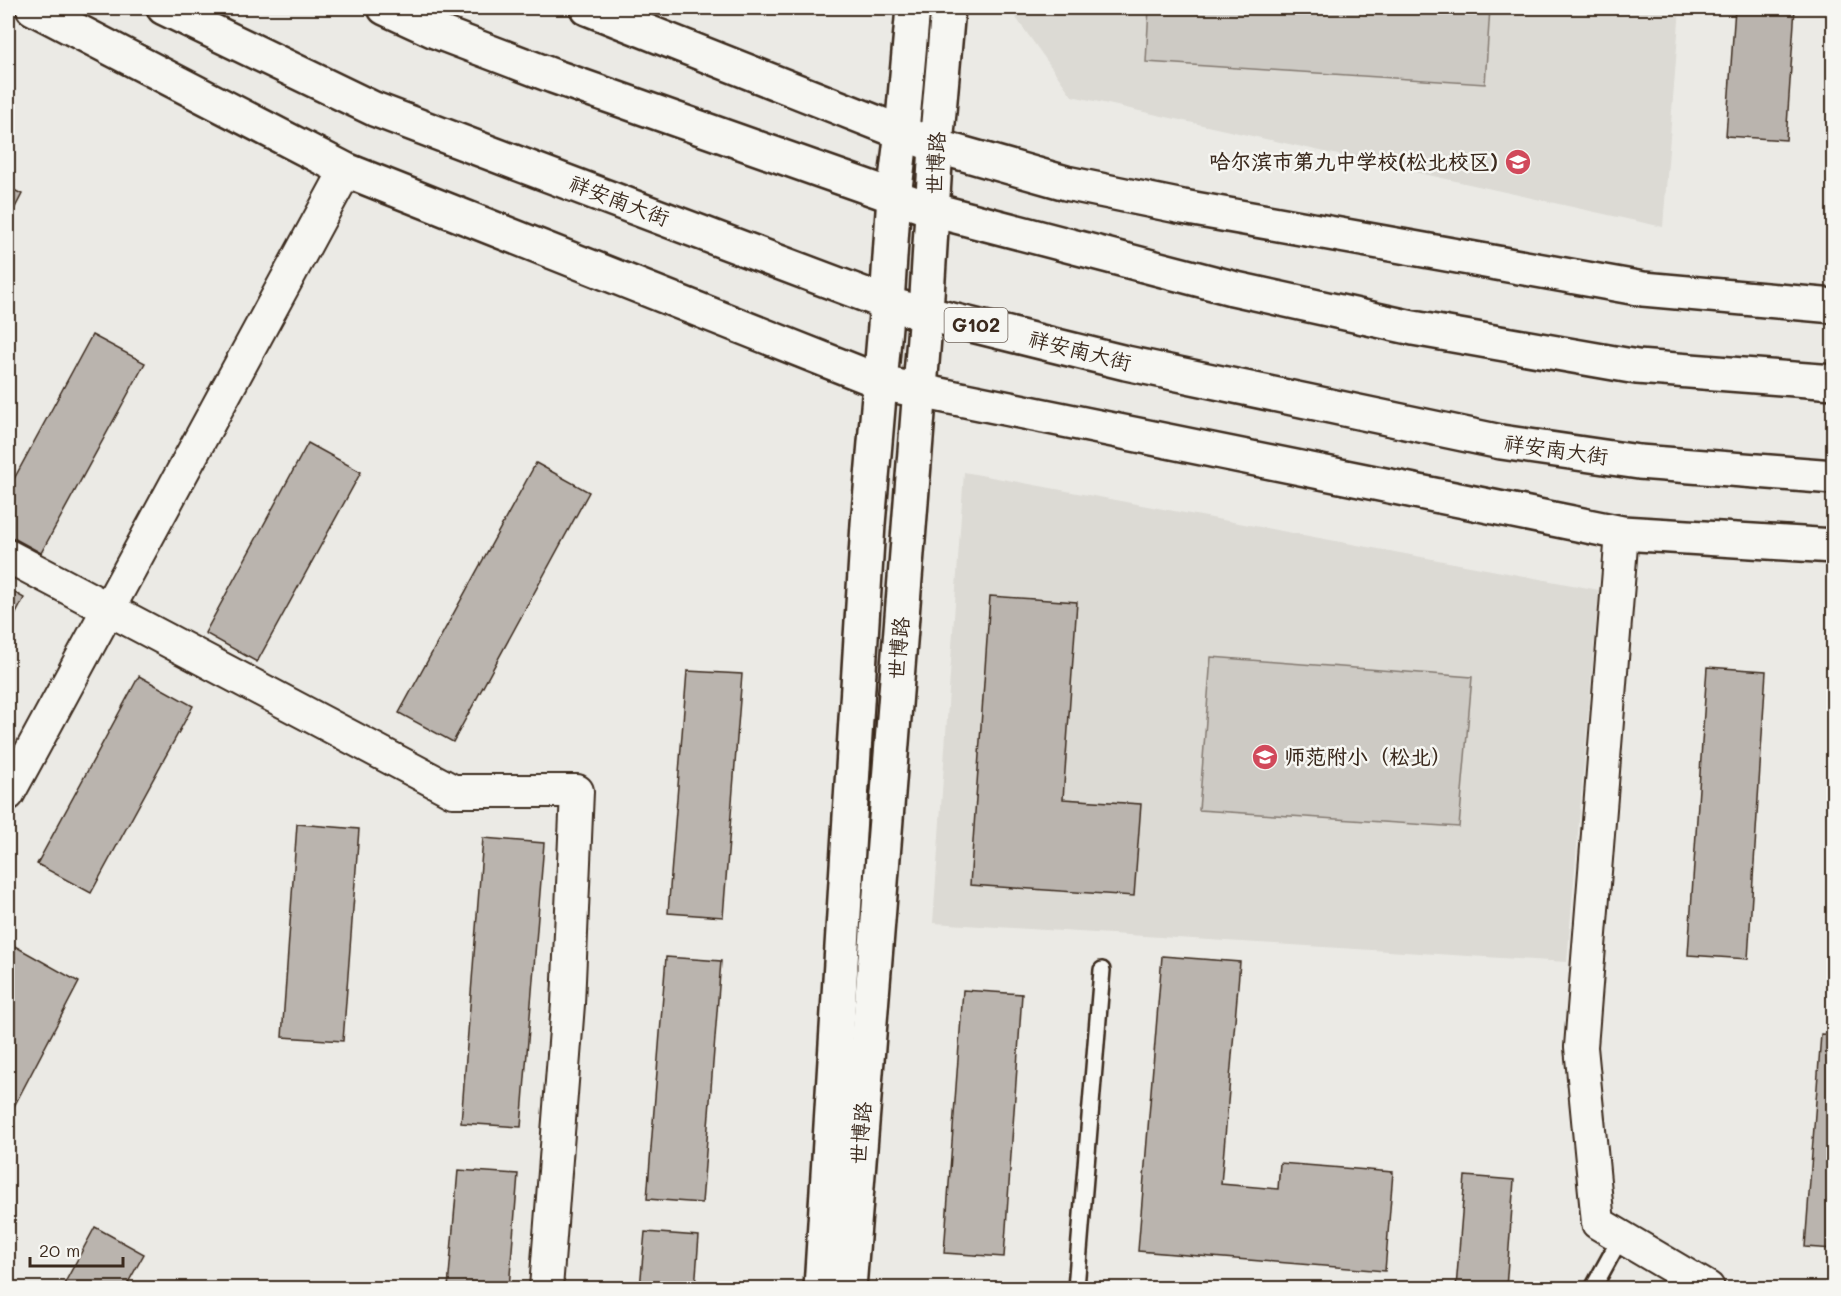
<svg xmlns="http://www.w3.org/2000/svg" width="1841" height="1296" viewBox="0 0 1841 1296" font-family="Mali,'LXGW WenKai TC',sans-serif">
	<style>
		.built { fill: #dcdad4 }
		.pitch { fill: #cdcac4; stroke: #847a71; stroke-width: 1.5 }
		.building { fill: #bab4ae; stroke: #3b2a1e; stroke-width: 1.5 }
		.lines { fill: none; stroke-linecap: round; stroke-linejoin: round }
		.lane-casing { stroke: #3b2a1e; stroke-width: 20 }
		.street-casing { stroke: #3b2a1e; stroke-width: 36 }
		.secondary-casing { stroke: #3b2a1e; stroke-width: 38 }
		.highway-casing { stroke: #3b2a1e; stroke-width: 38 }
		.lane { stroke: #f6f6f2; stroke-width: 15 }
		.street { stroke: #f6f6f2; stroke-width: 32 }
		.secondary { stroke: #f6f6f2; stroke-width: 33 }
		.highway { stroke: #f6f6f2; stroke-width: 33 }
		.labels { text-anchor: middle; stroke-width: 5; stroke-linejoin: round; paint-order: stroke }
		.shield { fill: #f6f6f2; stroke: #73675e; stroke-width: 1.5 }
		.shield-label { font-size: 20px; font-weight: bold; fill: #3b2a1e }
		.poi-label { font-size: 21px; font-weight: bold; fill: #3b2a1e; stroke: #f6f6f2; text-anchor: end }
		.street-label { font-size: 21px; fill: #3b2a1e; stroke: #f6f6f2 }
	</style>
	<rect width="100%" height="100%" fill="#ebeae5"/>
	<filter id="ink" filterUnits="userSpaceOnUse"><feTurbulence type="fractalNoise" baseFrequency=".0167" numOctaves="2"/><feDisplacementMap in="SourceGraphic" scale="12" xChannelSelector="R" yChannelSelector="G"/><feConvolveMatrix kernelMatrix="1 2 1 2 8 2 1 2 1" color-interpolation-filters="sRGB"/></filter>
	<g filter="url(#ink)">
		<g class="built">
			<path d="M1009,8h671l-17,219 -591,-131z"/>
			<path d="M964,472l635,118 -32,372 -634,-39z"/>
		</g>
		<g class="pitch">
			<path d="M1149,8h341l-5,76 -339,-22z"/>
			<path d="M1211,657l261,20 -13,150 -260,-17z"/>
		</g>
		<g class="building">
			<path d="M1735,8h60l-9,132 -60,-4z"/>
			<path d="M8,187l14,7 -14,27z"/>
			<path d="M92,335l53,28 -104,190 -33,-18v-45z"/>
			<path d="M308,443l53,29 -104,190 -52,-29z"/>
			<path d="M536,463l53,29 -136,250 -54,-29z"/>
			<path d="M8,589l16,9 -16,31z"/>
			<path d="M990,596l87,6 -14,197 78,5 -7,92 -164,-11z"/>
			<path d="M1707,667l59,4 -18,288 -60,-4z"/>
			<path d="M687,671l55,3 -19,243 -55,-4z"/>
			<path d="M139,676l54,30 -102,187 -54,-29z"/>
			<path d="M297,824l62,5 -16,212 -61,-4z"/>
			<path d="M483,838l61,5 -23,284 -60,-4z"/>
			<path d="M11,944l68,38 -71,136v-168z"/>
			<path d="M1162,956l78,6 -19,222 57,5 2,-26 113,9 -8,99 -247,-20z"/>
			<path d="M666,957l55,4 -19,242 -55,-4z"/>
			<path d="M963,990l59,4 -18,263 -60,-4z"/>
			<path d="M1821,1034l13,1v214l-29,-2z"/>
			<path d="M458,1170l60,4 -9,114h-61z"/>
			<path d="M1465,1176l49,4 -8,108h-50z"/>
			<path d="M95,1227l49,27 -19,34h-63z"/>
			<path d="M645,1232l54,4 -4,52h-55z"/>
		</g>
		<g class="lines">
			<g class="lane-casing">
				<g id="lane">
					<path d="M1076,1288l26,-318"/>
					<path d="M1593,1288l28,-51"/>
				</g>
			</g>
			<g class="street-casing">
				<g id="street">
					<path d="M1622,533l-41,514 17,176 110,65"/>
					<path d="M8,556l445,235h124l-9,213 -22,284"/>
					<path d="M8,794l338,-624"/>
				</g>
			</g>
			<g class="secondary-casing">
				<g id="secondary">
					<path d="M821,1288l47,-764 19,-221 7,-107 8,-65 11,-123"/>
					<path d="M849,1288l77,-976 10,-166 12,-138"/>
				</g>
			</g>
			<g class="highway-casing">
				<g id="highway">
					<path d="M33,8l313,162 540,214 736,149 212,13"/>
					<path d="M164,8l210,101 521,197 231,57 375,79 138,20 195,15"/>
					<path d="M385,8l50,23 118,45 380,134 299,78 181,40 224,39 197,15"/>
					<path d="M587,8l349,138 130,37 117,24 460,82 191,17"/>
				</g>
			</g>
			<use href="#lane" class="lane"/>
			<use href="#street" class="street"/>
			<use href="#secondary" class="secondary"/>
			<use href="#highway" class="highway"/>
		</g>
	</g>
	<defs>
		<g id="school-disc" transform="scale(1.35)"><circle r="9.5" fill="#d1495b" stroke="#f6f6f2"/><path d="M0-5L7-2L0 1L-7-2ZM-4 1L0 2.5L4 1V4Q0 6-4 4Z" fill="#fff"/></g>
	</defs>
	<g fill-rule="evenodd">
		<use href="#school-disc" x="1518" y="162"/>
		<use href="#school-disc" x="1265" y="757"/>
	</g>
	<g class="labels">
		<rect class="shield" x="944.5" y="308" width="63" height="34" rx="4.5"/>
		<g class="shield-label">
			<text x="976" y="332">G102</text>
		</g>
		<g class="poi-label">
			<text x="1498" y="169">哈尔滨市第九中学校(松北校区)</text>
			<text x="1284" y="764" text-anchor="start">师范附小（松北）</text>
		</g>
		<g class="street-label">
			<text transform="translate(936 163) rotate(-87)" y="7">世博路</text>
			<text transform="translate(619 201) rotate(21)" y="7">祥安南大街</text>
			<text transform="translate(1080 351) rotate(14)" y="7">祥安南大街</text>
			<text transform="translate(1556 450) rotate(8)" y="7">祥安南大街</text>
			<text transform="translate(899 648) rotate(-85)" y="7">世博路</text>
			<text transform="translate(861 1133) rotate(-85)" y="7">世博路</text>
		</g>
	</g>
	<rect width="1841" height="1296" fill="none" stroke="#f6f6f2" stroke-width="30"/>
	<rect x="15" y="15" width="1811" height="1266" fill="none" stroke="#3b2a1e" stroke-width="2" filter="url(#ink)"/>
	<path d="M30 1257v9h93v-9" fill="none" stroke="#3b2a1e" stroke-width="3"/>
	<text x="39" y="1257" font-size="18" fill="#3b2a1e" stroke="#f6f6f2" stroke-width="4.5" paint-order="stroke">20 m</text>
</svg>
